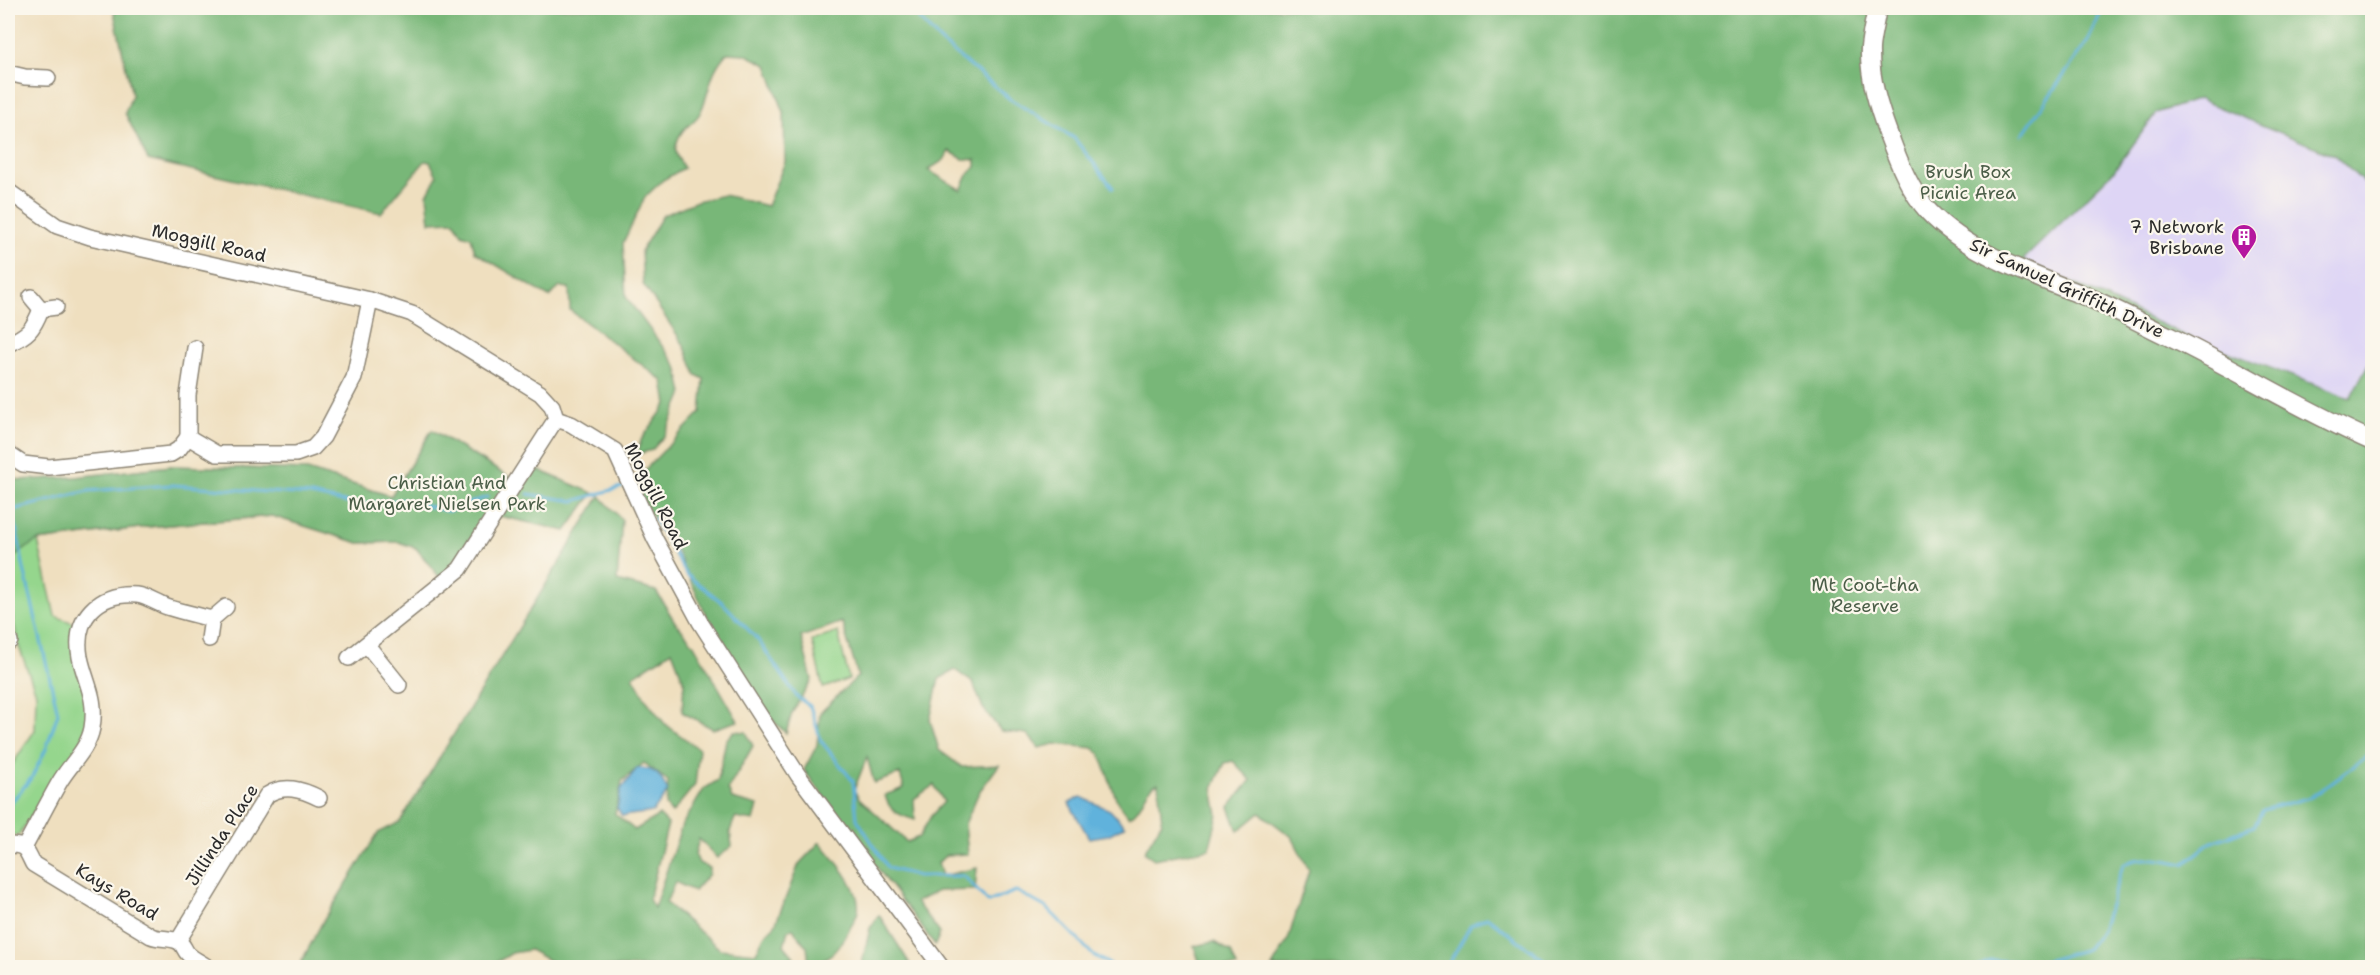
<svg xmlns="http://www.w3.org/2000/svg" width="2380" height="975" viewBox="0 0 2380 975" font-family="'Shantell Sans',sans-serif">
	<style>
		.built { fill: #ded5f5 }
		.green { fill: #95d68d; stroke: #60805c; stroke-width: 1.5 }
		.forest { fill: #78b778; stroke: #527152; stroke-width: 1.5; fill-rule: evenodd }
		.water { fill: #61b2dc; stroke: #466e84; stroke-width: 1.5 }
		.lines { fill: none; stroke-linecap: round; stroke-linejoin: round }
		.stream { stroke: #61b2dc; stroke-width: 3 }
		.minor-casing { stroke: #8d8575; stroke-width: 18 }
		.major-casing { stroke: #8d8575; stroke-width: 21 }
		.minor { stroke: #fff; stroke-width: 15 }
		.major { stroke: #fff; stroke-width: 18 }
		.labels { text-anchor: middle; stroke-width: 4.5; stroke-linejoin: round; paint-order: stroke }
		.park-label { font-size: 18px; fill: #4b5e48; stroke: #fbf7ec }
		.poi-label { font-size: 18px; fill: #2b2b2b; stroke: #fbf7ec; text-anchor: end }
		.street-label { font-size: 18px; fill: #2b2b2b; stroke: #fbf7ec }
	</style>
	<rect width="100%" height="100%" fill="#fbf7ec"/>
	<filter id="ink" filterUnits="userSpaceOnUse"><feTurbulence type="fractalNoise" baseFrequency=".0167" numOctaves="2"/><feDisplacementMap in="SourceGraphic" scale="12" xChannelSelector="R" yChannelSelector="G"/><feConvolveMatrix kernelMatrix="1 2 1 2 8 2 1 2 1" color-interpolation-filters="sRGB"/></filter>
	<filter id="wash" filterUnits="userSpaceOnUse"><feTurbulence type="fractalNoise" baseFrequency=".008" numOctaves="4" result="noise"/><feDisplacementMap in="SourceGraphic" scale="24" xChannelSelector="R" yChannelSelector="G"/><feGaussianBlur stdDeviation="1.35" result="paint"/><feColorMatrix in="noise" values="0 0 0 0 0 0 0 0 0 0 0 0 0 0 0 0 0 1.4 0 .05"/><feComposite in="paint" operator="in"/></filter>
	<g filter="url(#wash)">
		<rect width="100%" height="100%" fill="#efdfbf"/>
		<path class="built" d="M2199,99l135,56 38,35v167l-21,41 -165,-62 -164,-76 92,-89 42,-58z"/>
		<g class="green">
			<path d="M432,430l78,48 28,-8 55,23 -27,38 -66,-15 -22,12 -36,52 -26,-32 -17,-6 -40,1 -86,-27 -126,11 -109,14 17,75 21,8 14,76 -3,27 -10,25 -16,17 -42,66 -11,1v-65l27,-41 1,-37 -17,-46 -11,-49v-122l11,4 57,-3 95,-11 136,4 84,26z"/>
			<path d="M838,632l11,47 -26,9 -11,-47z"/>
		</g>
		<g class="forest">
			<path d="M113,8h2259v182l-38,-35 -135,-56 -43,14 -42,58 -91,89 163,76 164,62 22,-41v610h-1100l16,-27 21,-70 -17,-33 -32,-24 -22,18 -9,-24 22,-27 -18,-19 -8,2 -12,25 5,27 -9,34 -55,10 -10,-7 18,-30 -4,-39c-15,6 -14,26 -29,34l-12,-16 -17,-47 -7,-6 -38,-4 -16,4 -12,-14 -26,-3 -18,-23 -10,-25 -18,-13 -16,9 -9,41 9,30 23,17 37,-2 -20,27 -14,32 3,30 -22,1 -8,8 4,13 35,-8 -2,22 -37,1 -22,11 24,31 -5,12 -131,-175 13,-25 3,-32 38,-37 -16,-54 -41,15 11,43 -20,33 -6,20 -33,-31 -28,-47 -61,-131 -15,-11 -14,-33 66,-68 3,-33 -8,-4 -12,-30 -41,-61 -2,-33 22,-36 34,-14 27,-6 43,11 18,-44 -1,-49 -17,-48 -22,-11 -18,-1c-20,22 -15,36 -27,60 -6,12 -20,13 -24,33 -2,8 4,15 8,22l-21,12 -18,17 -22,46 3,54 51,69 6,27 -18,42 -13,15 -14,4 3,-14 26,-36 -4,-23 -93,-71 -1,-22 -9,-1 -11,10 -74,-45 -4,-15 -9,-3 -8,-13 -24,1 -3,-27 10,-19 -7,-14 -5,-1 -44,52 -233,-53 -23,-47 7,-18zM949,151l14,8 13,1v7l-7,6 -8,17 -33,-20 16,-10zM867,757l7,26 26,-9 4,14 -19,7c4,17 14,20 30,25l-1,-21 20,-14 10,17 -13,14 -12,21 -12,5 -48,-44 -5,-8z"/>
			<path d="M432,430l78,48 28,-8 55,23 -27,38 -66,-15 -22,12 -36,52 -26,-32 -17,-6 -40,1 -87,-27 -125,11 -110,14 -29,20v-85l11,4 57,-3 95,-11 136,4 84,26z"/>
			<path d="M600,496l22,24 -5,61 39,10 19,31 18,21 45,78 -25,8 -31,-17 2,-30 -12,-31 -39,25 14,25 18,23 34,25 -4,36 -23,28 -6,-7 2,-25 -24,-18 -22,18 -7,33 20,16 24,-15 9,9 -19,75 5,9 28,-83 22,-36 14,-9 8,-40 8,-9 12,1 7,14 -25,43 4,10 26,7 -4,15 -19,-3 -5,13 2,15 -15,12 -18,-19 -4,15 4,9 10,5v6l-15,17 -19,-9 -9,21 54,46 36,4 8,-17 11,-11 24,-61 21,-22c13,16 42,46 38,69 -2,9 -15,29 -21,37 -5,9 -13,7 -19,19l-9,-3 -2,-17 -14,-18 -5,1 -4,15 10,12 -21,10h-212l-31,-17 -18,3 -23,14 -191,1 24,-45 56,-90 22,-11z"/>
			<path d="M879,915l33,52h-51l9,-39z"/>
			<path d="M1214,942l17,10 6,15h-36l-7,-21z"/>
		</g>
		<g class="water">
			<path d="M637,768c19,0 23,7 31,23l-15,21 -31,4 -5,-8 4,-19z"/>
			<path d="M1081,797l29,13 15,16 -17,9 -19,3 -20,-35z"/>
		</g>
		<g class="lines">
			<g class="stream">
				<path d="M909,8l32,34 69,57 64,39 39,50"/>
				<path d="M2022,135l66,-94 15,-33"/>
				<path d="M528,494l46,7 51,-15"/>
				<path d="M8,511l80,-20 84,-6 139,10 47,10 44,-5 46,11 39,-14"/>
				<path d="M654,519l33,56 36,28 35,37 39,57 13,9 11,35 32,40 4,38 31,49 30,8h46l24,26 28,-11 31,17 46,47 18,10"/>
				<path d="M8,806l24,-29 14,-28 12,-36 -34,-144 -11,-57"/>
				<path d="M1446,968l25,-43 16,-8 68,51"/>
				<path d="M1607,968c14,-6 28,-12 41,0"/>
				<path d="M1975,968l16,-8 47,3 49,-14 15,-19 21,-65c18,-11 41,-5 61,-1l26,-21 44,-17 9,-16 48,-13 61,-44"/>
			</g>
		</g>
	</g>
	<g filter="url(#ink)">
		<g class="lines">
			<g class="minor-casing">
				<g id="minor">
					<path d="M8,73l17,4 23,1"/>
					<path d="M8,191l49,35 33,11 280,63 42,14 128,79 12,13 4,13"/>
					<path d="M31,297l10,12 15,-2"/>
					<path d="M8,344c20,-9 25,-14 33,-35"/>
					<path d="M556,419l15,5 44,27 40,88 45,83 98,153 144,193"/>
					<path d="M188,437v-42l7,-47"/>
					<path d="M8,454l15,10 26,3 122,-13 8,-5 9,-12 29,17h79l17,-6 10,-11 31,-59 16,-78"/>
					<path d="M209,639l3,-20 14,-12"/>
					<path d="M8,641h2"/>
					<path d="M367,645l32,40"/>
					<path d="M349,658l111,-89 96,-150"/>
					<path d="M8,845c18,0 17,3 25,19l118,72c9,4 20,1 28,6 5,3 5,8 9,12 5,5 14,9 21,14"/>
					<path d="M24,848c12,-22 23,-44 35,-65 10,-18 29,-33 33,-55 5,-31 -6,-43 -12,-71 -7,-39 18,-65 57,-62 10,1 21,9 30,12 15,5 30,8 45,12"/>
					<path d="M178,941l89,-146c17,-11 34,-6 52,3"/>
				</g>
			</g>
			<g class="major-casing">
				<path id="major" d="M1877,8c-2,13 -6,27 -7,40 -1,30 9,61 19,88 10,27 21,55 40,76 38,40 101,62 151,82 31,12 60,29 90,43 68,33 133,74 202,104"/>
			</g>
			<use href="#minor" class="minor"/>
			<use href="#major" class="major"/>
		</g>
	</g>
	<defs>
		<g id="building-pin" transform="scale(1.35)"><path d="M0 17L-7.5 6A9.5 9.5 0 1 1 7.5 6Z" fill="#b5179e" stroke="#fbf7ec"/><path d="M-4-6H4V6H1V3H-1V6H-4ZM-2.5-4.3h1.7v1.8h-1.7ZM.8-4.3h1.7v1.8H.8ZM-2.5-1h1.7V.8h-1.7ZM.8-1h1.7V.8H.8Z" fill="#fff"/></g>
	</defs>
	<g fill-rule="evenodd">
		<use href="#building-pin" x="2244" y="237"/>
	</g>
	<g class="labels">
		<g class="park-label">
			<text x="1968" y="178">Brush Box<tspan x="1968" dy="21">Picnic Area</tspan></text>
			<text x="447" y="489">Christian And<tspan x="447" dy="21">Margaret Nielsen Park</tspan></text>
			<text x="1865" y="591">Mt Coot-tha<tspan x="1865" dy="21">Reserve</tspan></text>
		</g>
		<g class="poi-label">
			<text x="2224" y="233">7 Network<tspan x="2224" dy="21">Brisbane</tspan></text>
		</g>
		<g class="street-label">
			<text transform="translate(209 243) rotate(13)" y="6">Moggill Road</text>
			<text transform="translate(2067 288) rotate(25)" y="6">Sir Samuel Griffith Drive</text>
			<text transform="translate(656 496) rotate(63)" y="6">Moggill Road</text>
			<text transform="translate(222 835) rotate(-57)" y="6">Jillinda Place</text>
			<text transform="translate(117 892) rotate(31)" y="6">Kays Road</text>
		</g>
	</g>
	<rect width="2380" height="975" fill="none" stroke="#fbf7ec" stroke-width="30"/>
</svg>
